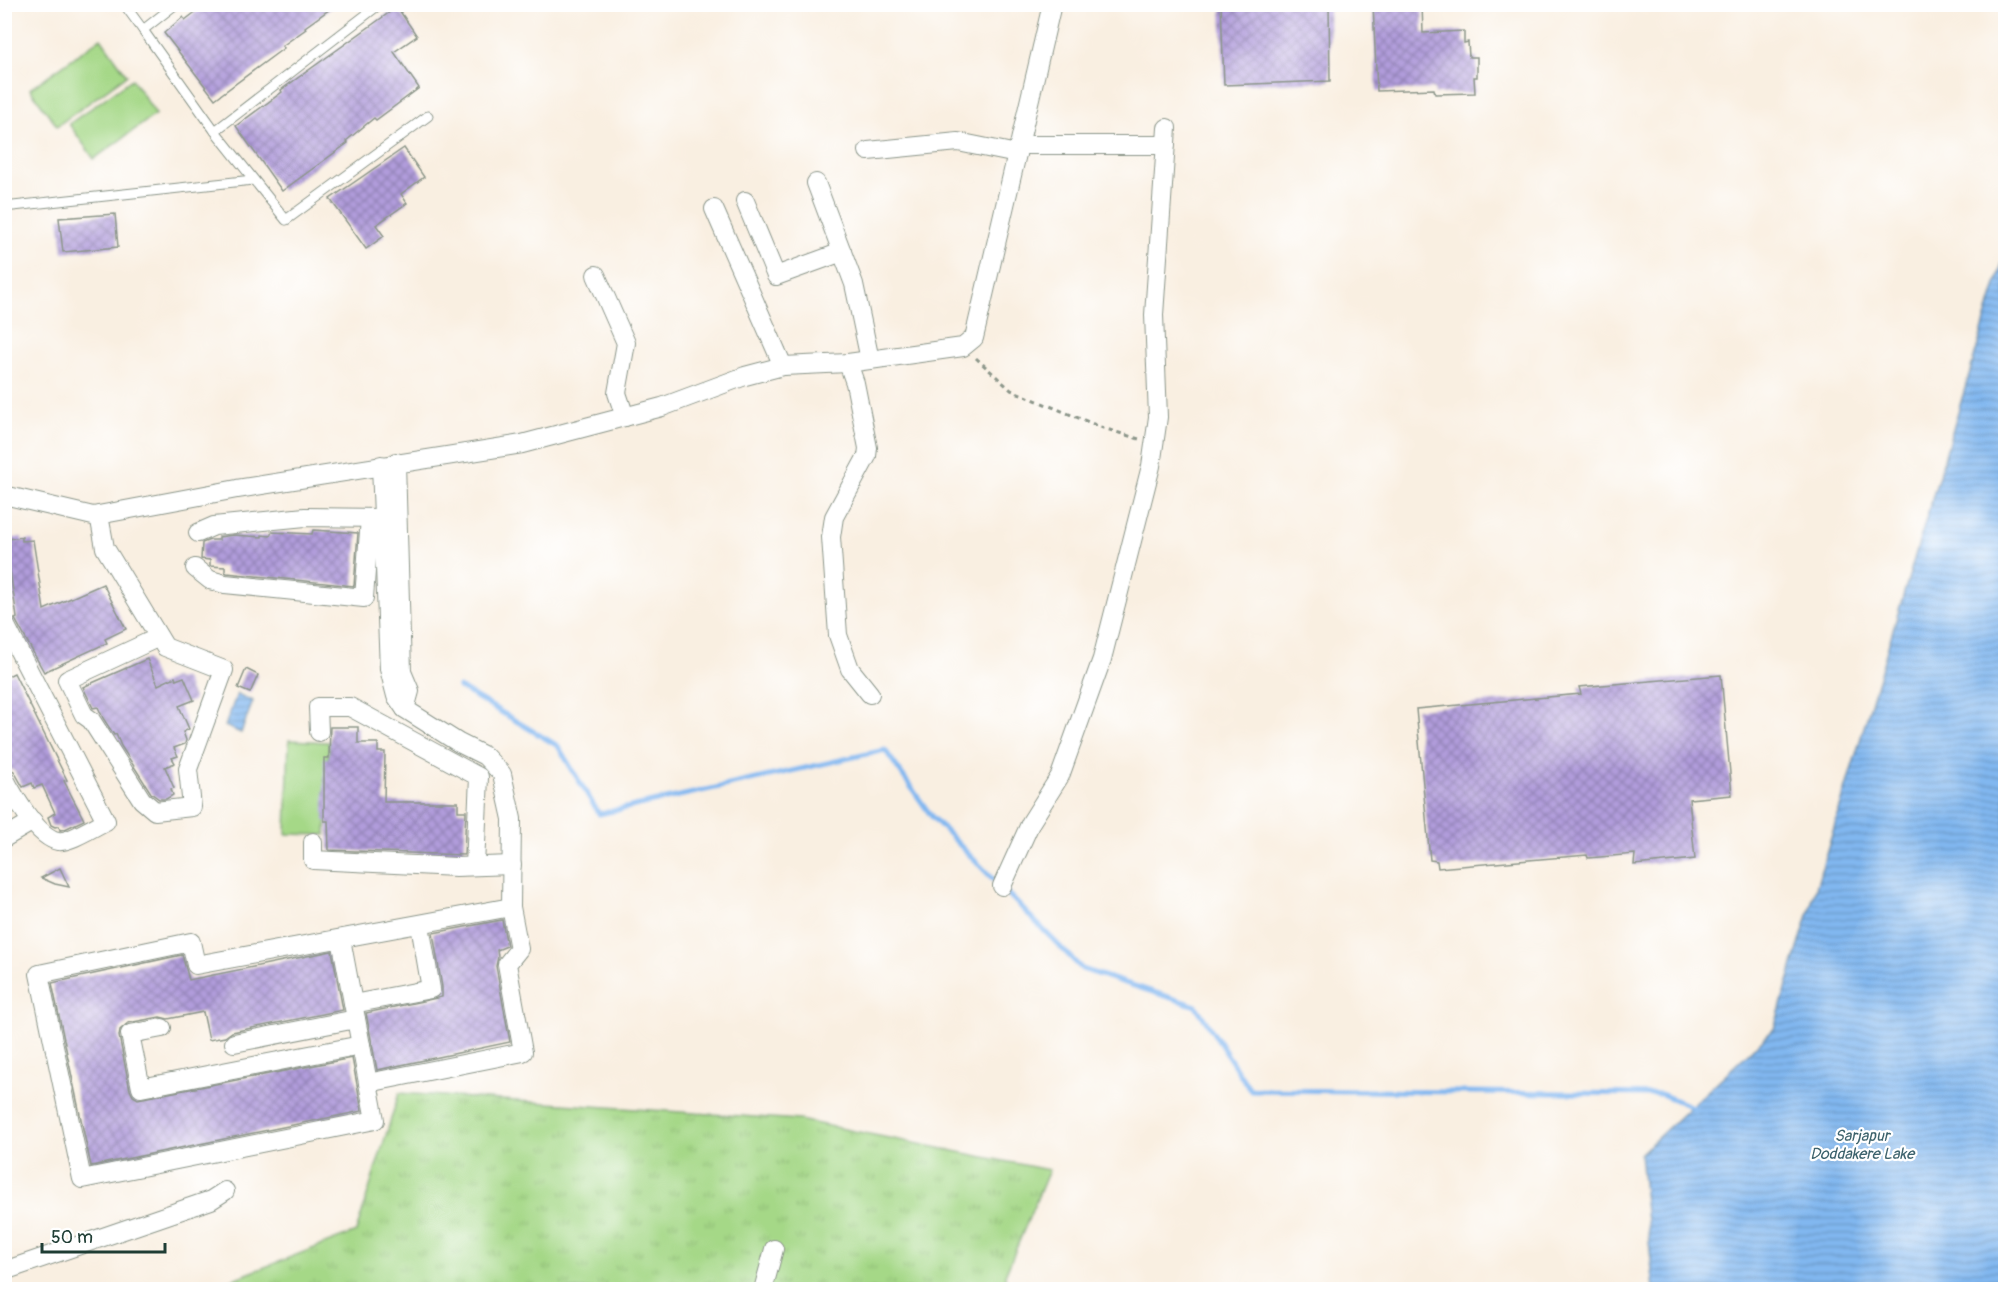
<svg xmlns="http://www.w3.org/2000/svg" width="2010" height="1294" viewBox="0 0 2010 1294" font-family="Pangolin,sans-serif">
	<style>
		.grass { fill: url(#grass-tufts); stroke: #628a5e; stroke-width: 1.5 }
		.garden { fill: #a5d887; stroke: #628a5e; stroke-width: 1.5 }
		.water { fill: url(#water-rules); stroke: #507a92; stroke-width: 1.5 }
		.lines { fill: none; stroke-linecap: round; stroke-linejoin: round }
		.stream { stroke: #81b7f0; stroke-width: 5 }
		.building { fill: url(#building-cross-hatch) }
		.lane-casing { stroke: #8c968a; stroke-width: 11 }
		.street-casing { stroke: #8c968a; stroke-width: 20 }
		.path { stroke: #8c968a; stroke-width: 3; stroke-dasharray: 4.5 4.5; stroke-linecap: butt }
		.lane { stroke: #fff; stroke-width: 9 }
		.street { stroke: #fff; stroke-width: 18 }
		.labels { text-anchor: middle; stroke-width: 4.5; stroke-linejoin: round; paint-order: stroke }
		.water-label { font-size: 16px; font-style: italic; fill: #3c626c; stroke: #fff }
	</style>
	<defs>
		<pattern id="grass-tufts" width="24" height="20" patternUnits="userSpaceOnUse" patternTransform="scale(1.5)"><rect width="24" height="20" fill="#a5d887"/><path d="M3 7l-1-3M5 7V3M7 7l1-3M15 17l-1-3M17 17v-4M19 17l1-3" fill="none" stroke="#8eba75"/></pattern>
		<pattern id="water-rules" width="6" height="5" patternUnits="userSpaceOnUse" patternTransform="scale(1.5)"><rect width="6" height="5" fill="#81b7f0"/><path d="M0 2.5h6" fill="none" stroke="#6996c3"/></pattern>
		<pattern id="building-cross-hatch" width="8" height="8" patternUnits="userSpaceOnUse" patternTransform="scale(1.5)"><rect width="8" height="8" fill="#b19cdb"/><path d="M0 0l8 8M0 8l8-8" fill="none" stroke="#8f80b2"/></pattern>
	</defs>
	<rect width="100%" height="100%" fill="#fff"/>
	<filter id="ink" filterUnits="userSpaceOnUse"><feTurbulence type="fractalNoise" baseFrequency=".0167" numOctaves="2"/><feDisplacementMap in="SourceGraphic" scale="12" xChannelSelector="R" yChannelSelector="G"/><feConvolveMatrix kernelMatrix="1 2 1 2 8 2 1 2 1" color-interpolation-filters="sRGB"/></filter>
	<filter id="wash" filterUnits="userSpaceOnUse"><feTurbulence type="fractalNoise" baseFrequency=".008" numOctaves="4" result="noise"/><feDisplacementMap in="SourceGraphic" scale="24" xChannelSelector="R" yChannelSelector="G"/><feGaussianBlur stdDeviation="1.35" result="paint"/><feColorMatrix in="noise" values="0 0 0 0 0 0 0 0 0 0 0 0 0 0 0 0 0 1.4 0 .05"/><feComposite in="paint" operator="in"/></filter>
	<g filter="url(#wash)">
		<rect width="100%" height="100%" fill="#f9efe1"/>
		<path class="grass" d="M399,1093l400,27 250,50 -44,105 2,14 -802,1 151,-58z"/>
		<g class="garden">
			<path d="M101,38l26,37 -70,51 -27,-37z"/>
			<path d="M132,79l24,35 -62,45 -25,-35z"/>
			<path d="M289,740l40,2 -3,93 -40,-1z"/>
		</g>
		<g class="water">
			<path d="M2003,261h3l-1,1028h-351l-14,-135 134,-125z"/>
			<path d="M237,694l16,7 -12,32 -16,-7z"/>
		</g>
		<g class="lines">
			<path class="stream" d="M459,687l99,59 41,68 286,-64 47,67 150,152 114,37 54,84 411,4 34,14"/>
		</g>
		<g id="blocks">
			<g class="building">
				<path d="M206,4h131l-32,23 1,2 -24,17 2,2 -69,51 -51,-66 19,-16 2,3z"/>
				<path d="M1221,4h108l1,77 -106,4z"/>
				<path d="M1373,4h49l1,29 41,-2v12l4,-1 1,15h8v20h-3l1,16 -40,1 -1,-5 -57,2z"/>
				<path d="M397,7l20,29 -23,16 25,36 -43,32 -2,-2 -28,23 2,2 -66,48 -46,-65 46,-34 -1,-2z"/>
				<path d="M404,148l20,29 -23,17 6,9 -31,22 8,11 -18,13 -36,-50z"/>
				<path d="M115,214l3,33 -55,5 -4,-34z"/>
				<path d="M313,530l45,3 -4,53 -127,-13 -2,-1v-5l-15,-1v-6l-9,-1 1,-16 8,-3h9v-3l14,-2 29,2v-2l8,1 2,-4 40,2z"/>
				<path d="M22,537v4l11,-1 11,70 59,-26 23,45 -21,10 2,4 -63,29 -29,-53 2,-1 -11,-75h3v-4z"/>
				<path d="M147,659l11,26 17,-8 1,3 8,-3 10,23 -15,6 10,23 -6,3 3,8 -1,4 -11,4 4,8 -6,2 3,5 -10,4 9,21 -3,1 2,6 -7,4h-7l-8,-6 -30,-47 -5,-12 -2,1 -11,-17 -5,-11 -5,1 -10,-21z"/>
				<path d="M246,669l12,6 -8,18 -12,-5z"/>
				<path d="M14,673l53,107 -3,1 20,39 -19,9 -5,1 -1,-4 -4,1 -4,-2 -3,-8 7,-4 -13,-28 -8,3 -2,-5 -9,4 -9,-16 -10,-5v-88z"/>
				<path d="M1721,675l11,120 -43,4 6,60 -61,6 1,-11 -47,4 -1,-3 -149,13 -1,-7 -7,-1 -14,-151 165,-15 -2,-7z"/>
				<path d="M330,727h28v16h20v9h7l-1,50h74v9h8l-2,44 -135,-5 -1,-29h-4v-63h5z"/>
				<path d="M60,868l9,19 -14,-3 -14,-6z"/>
				<path d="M502,920l5,26 -10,4 1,7 -2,9 14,76 -133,28 -11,-57 76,-16v-10l-9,-54z"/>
				<path d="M332,951l11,59 -111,22 -7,5 -16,3 -6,-28 -35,7 -8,-2 -32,6 -8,7 -1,6 11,54 3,6 5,3 214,-41 10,53 -271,55 -39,-183 130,-28 7,25z"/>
			</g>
		</g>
	</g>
	<g filter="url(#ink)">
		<use href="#blocks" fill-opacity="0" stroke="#8c968a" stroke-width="1.5"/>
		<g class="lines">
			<g class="lane-casing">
				<g id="lane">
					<path d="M124,4l19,26"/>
					<path d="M176,4l-33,26 72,101 71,89 142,-104"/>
					<path d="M215,131l165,-127"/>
					<path d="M4,207l249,-27"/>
				</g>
			</g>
			<g class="street-casing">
				<g id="street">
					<path d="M1019,145h147"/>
					<path d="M868,151l90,-9 59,12"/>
					<path d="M816,183l38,101 16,76"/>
					<path d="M745,201l31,75 66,-24"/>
					<path d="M714,209l69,157"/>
					<path d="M596,275l30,68 -9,50 8,24"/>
					<path d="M848,363l7,20 13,65 -1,8 -33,61 -3,20 7,98 12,34 20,25"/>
					<path d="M381,465l8,204 7,27 9,13 5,-18 -8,-19 -6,-210"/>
					<path d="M4,495l89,21 144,-27 285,-45 140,-37 83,-31 38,-10 65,-3 115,-16 11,-9 78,-334"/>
					<path d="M99,515l6,33 60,99 59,23 -36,99 4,38 -37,4 -13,-11 -51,-80 -7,-5 -17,-35 92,-43"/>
					<path d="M198,533l16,-7 91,-9 76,1"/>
					<path d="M195,568l15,12 15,4 139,14 6,-80"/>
					<path d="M4,622l102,199c-11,5 -37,22 -48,20 -20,-3 -45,-46 -54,-64"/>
					<path d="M319,732l-1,-25h32l129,70 -4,89"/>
					<path d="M4,838l29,-17"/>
					<path d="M313,842v18l143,7 56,-2"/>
					<path d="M1002,886l29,-64 29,-46 42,-117 49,-193 7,-49 -4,-102 13,-187"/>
					<path d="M341,939l34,181 -293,59 -43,-205 152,-32 5,23 315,-58"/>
					<path d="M353,1004l78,-15 -11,-64"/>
					<path d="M162,1028l-32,6 11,54 220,-43"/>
					<path d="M234,1043l122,-24"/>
					<path d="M368,1083l155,-31 -16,-88 12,-15 -8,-42 1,-88 -10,-45 -17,-18 -26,-13 -54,-34"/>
					<path d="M4,1271l207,-71 14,-9"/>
					<path d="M763,1290l11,-41"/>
				</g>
			</g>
			<path class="path" d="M976,358l35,32 92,38 36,11"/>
			<use href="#lane" class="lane"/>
			<use href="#street" class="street"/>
		</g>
	</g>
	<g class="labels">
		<g class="water-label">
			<text x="1862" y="1141">Sarjapur<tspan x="1862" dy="18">Doddakere Lake</tspan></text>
		</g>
	</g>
	<rect width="2010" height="1294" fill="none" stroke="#fff" stroke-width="24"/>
	<path d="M42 1243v9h123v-9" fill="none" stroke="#1f3d34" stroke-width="3"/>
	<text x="51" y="1243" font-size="18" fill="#1f3d34" stroke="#ffffff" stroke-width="4.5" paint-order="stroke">50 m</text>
</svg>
